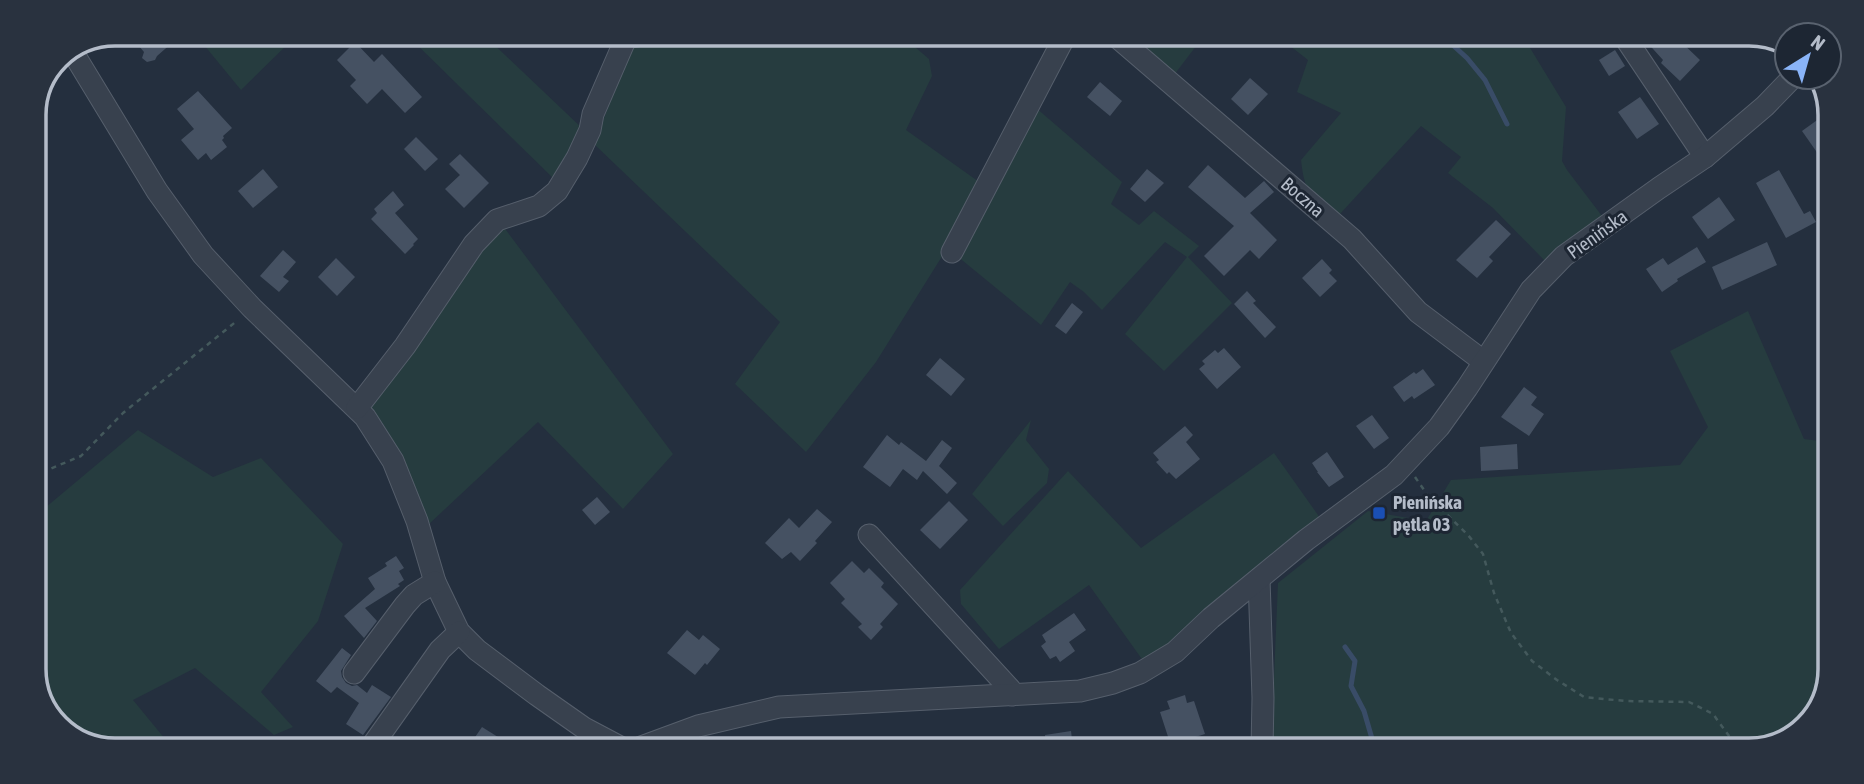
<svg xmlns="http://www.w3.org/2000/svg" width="1864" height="784" viewBox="0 0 1864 784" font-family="'Asap Condensed',sans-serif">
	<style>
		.green { fill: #263c3f }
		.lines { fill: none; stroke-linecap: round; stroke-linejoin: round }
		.stream { stroke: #394c67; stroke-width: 5 }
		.building { fill: #455162 }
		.minor-casing { stroke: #565f6c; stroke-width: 23 }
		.path { stroke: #44595c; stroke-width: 2.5; stroke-dasharray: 5 5; stroke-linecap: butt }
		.minor { stroke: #38414e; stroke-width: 21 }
		.transit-dot { fill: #1a4fb4; stroke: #1d2633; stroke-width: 2.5 }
		.labels { text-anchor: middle; stroke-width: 6; stroke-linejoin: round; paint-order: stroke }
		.street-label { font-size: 19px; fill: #b4bcc9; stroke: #1d2633 }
		.poi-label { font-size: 19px; font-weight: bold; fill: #b4bcc9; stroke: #1d2633; text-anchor: start }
		.rim { fill: none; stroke: #b4bcc9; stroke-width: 3.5 }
	</style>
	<rect width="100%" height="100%" fill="#242f3e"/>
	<g class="green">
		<path d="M195,34h103l-57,56z"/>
		<path d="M406,34l78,1 100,95 -30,49z"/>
		<path d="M669,35l233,1 27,23 3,17 -26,54 76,54 -36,66 -70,112 -70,90 -71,-68 45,-62 -186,-178 37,-96z"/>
		<path d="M1127,37h76l-29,38z"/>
		<path d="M1280,38h244l42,69 -4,54 5,9 35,46 -57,45 -52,-53 -45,-35 13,-16 -40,-31 -82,89c-28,-20 -34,-19 -38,-55l40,-47 -44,-21 11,-32z"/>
		<path d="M1035,107l87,75 -11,22 28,21 15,-14 45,35 -11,11 44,46 -68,68 -39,-37 62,-77 -22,-15 -63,68 -18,-18 -14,-10 -29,43 -84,-69z"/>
		<path d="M503,226l170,228 -50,55 -85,-87 -109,102 -26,-62 -34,-56 93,-135z"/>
		<path d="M1748,311l56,128 16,2 7,14 -2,245 -30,37 -45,14 -479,-2 7,-166 90,-72 58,10 25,-41 229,-15 28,-38 -38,-76z"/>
		<path d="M1031,420l-5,20 23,29 -2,14 -44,43 -31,-32z"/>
		<path d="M138,430l75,47 48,-19 82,86 -25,77 -57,71 32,35 -19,8 -79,-67 -62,32 37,45h-86l-34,-26 -17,-44v-157z"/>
		<path d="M1274,453l44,62 2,6 -155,130 -21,11 -55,-77 -90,64 -38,-45 -1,-14 108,-119 73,77z"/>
	</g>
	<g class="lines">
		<g class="stream">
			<path d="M1445,38l22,20 18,22 22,44"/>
			<path d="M33,639l12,-4"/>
			<path d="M1345,647l10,14 -4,25 13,25 11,38"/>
		</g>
	</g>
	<g class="building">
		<path d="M128,33h38l7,9 -16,14 -2,4 -8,2 -5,-4 2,-6z"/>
		<path d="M1644,39h34l22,21 -20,21 -19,-18 2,-3z"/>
		<path d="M355,42l19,20 8,-8 40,43 -17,16 -23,-24 -15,15 -17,-18 6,-6 -19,-20z"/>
		<path d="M1615,50l10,16 -16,10 -10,-16z"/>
		<path d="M1250,78l18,16 -20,21 -17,-16z"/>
		<path d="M1100,82l22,19 -12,15 -23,-19z"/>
		<path d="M198,91l34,37 -9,8 1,2 -2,2 5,7 -16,13 -5,-7 -8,7 -17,-20 13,-11 -17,-20z"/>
		<path d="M1640,97l19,27 -22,15 -19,-27z"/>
		<path d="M1820,118l10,14v39l-28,-40z"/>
		<path d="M416,137l22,22 -13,12 -21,-22z"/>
		<path d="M460,154l29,29 -25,25 -19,-19 15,-14 -11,-11z"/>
		<path d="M1208,165l37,33 19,-17 10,11 -24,21 27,27 -18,19 -9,-9 -26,26 -20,-20 30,-30 -46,-39z"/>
		<path d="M263,169l15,18 -25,21 -15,-17z"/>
		<path d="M1147,169l17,14 -19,19 -15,-13z"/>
		<path d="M1779,170l25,44 6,-3 6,11 -30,16 -30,-55z"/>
		<path d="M393,191l11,14 -9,8 23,26 -5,5 1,1 -9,9 -34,-35 6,-6 -3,-4z"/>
		<path d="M1719,197l16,23 -27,19 -16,-22z"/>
		<path d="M1496,220l15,14 -22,23 4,4 -16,17 -21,-18z"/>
		<path d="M1767,242l10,23 -55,25 -10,-23z"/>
		<path d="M1697,247l9,15 -29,17 1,2 -16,11 -16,-23 17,-11 5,7z"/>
		<path d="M283,250l13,12 -13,15 6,4 -10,11 -19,-16z"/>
		<path d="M336,258l19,19 -18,19 -19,-19z"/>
		<path d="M1322,259l10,11 -3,3 8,8 -17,16 -18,-19z"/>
		<path d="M1247,291l9,10 -3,2 23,24 -11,11 -31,-34z"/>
		<path d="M1072,303l11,9 -17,22 -11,-8z"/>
		<path d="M1224,348l17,19 -24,22 -18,-20 6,-5 -3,-3 13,-11 3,3z"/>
		<path d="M940,358l25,21 -14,17 -25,-21z"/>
		<path d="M1423,369l12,16 -21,14 -2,-3 -8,6 -11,-15 21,-15 2,2z"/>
		<path d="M1524,387l13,10 -6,8 13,9 -15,22 -28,-19z"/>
		<path d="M1372,415l17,23 -15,11 -18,-23z"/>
		<path d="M1185,426l8,9 -7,7 14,17 -24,20 -7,-7 -2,2 -11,-12 3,-2 -6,-7z"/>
		<path d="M887,435l12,10 2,-3 25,19 16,-21 10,8 -13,18 18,17 -10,11 -24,-23 -6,9 -14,-11 -13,18 -27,-20z"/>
		<path d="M1517,444l1,25 -37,2 -1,-24z"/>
		<path d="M1327,452l17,25 -15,10 -12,-15h1l-6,-9z"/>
		<path d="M597,497l13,15 -15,13 -13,-15z"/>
		<path d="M949,501l19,19 -28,29 -20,-19z"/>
		<path d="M817,509l15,13 -17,19 2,2 -17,18 -9,-9 -9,7 -17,-16 24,-25 10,10z"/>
		<path d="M396,556l8,12 -5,3 5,9 -6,4 2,2 -35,22 12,13 -13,17 -20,-22 31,-27 -7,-11 19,-12 -2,-3z"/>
		<path d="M852,561l12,12 5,-5 15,15 -3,4 17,17 -18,20 3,3 -12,13 -13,-13 4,-3 -21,-21 4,-4 -15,-16z"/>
		<path d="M1074,613l12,17 -17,12 6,9 -15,11 -4,-6 -6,3 -9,-13 5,-4 -4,-7z"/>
		<path d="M687,630l12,10 4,-5 17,14 -13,16 -2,-2 -10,12 -28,-22z"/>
		<path d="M342,648l9,7 -10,16 1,6 4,6 6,3 5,-1 10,8 5,-8 19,12 -28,38 -17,-11 13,-21 -22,-16 -6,6 -15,-12z"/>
		<path d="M1185,695l2,8 7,-2 11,33 -19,6 1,4 -15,5 -12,-37 10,-3 -3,-8z"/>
		<path d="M482,727l16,10 -5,9h-24z"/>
		<path d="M1071,731l2,17h-27l-1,-13z"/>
	</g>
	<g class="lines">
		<g class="minor-casing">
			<g id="minor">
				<path d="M1117,37l235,202 66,73 65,49"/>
				<path d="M1626,39l79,118"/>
				<path d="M72,51l85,140 46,64 49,53 113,109 28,44 24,60 18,61 24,50 18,18 60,45 47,33 36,19"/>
				<path d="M952,252l111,-212 4,-3"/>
				<path d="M357,408l48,-62 69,-102 23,-24 42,-14 18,-15 20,-33 13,-28 3,-16 33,-76 17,-3"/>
				<path d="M869,535l141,154 2,6"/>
				<path d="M1259,579l4,119 -1,51"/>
				<path d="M354,673l51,-68 9,-10 21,-13"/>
				<path d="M372,746l68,-96 19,-18"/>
				<path d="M641,747l57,-21 81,-19 301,-16 33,-8 27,-10 35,-21 36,-34 95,-78 88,-65 45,-48 28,-39 64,-98 33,-34 95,-68 46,-31 60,-51 28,-29"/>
			</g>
		</g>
		<g class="path">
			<path d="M33,476l48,-20 42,-43 115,-93"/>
			<path d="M1415,477l14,20 39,38 15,19 11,39 17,40 21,28 25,19 27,17 41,4 64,1 24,12 27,37"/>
		</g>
		<use href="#minor" class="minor"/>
	</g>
	<rect class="transit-dot" x="1372" y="506" width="14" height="14" rx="3.5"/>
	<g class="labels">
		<g class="street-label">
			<text transform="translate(1303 197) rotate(41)" y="7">Boczna</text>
			<text transform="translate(1597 234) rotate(-36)" y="7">Pienińska</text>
		</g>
		<g class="poi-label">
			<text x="1393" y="509">Pienińska<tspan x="1393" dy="22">pętla 03</tspan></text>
		</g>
	</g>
	<path d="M0 0H1864V784H0ZM115 46H1749A69 69 0 0 1 1818 115V669A69 69 0 0 1 1749 738H115A69 69 0 0 1 46 669V115A69 69 0 0 1 115 46Z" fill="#29323f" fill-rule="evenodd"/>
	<path class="rim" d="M115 46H1749A69 69 0 0 1 1818 115V669A69 69 0 0 1 1749 738H115A69 69 0 0 1 46 669V115A69 69 0 0 1 115 46Z"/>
	<g transform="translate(1808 56) rotate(37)"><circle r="33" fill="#1d2633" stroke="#59626f" stroke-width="2"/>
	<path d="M0-5L12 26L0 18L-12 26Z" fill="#8ab4f8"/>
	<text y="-10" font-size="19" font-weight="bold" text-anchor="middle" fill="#b4bcc9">N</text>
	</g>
</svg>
